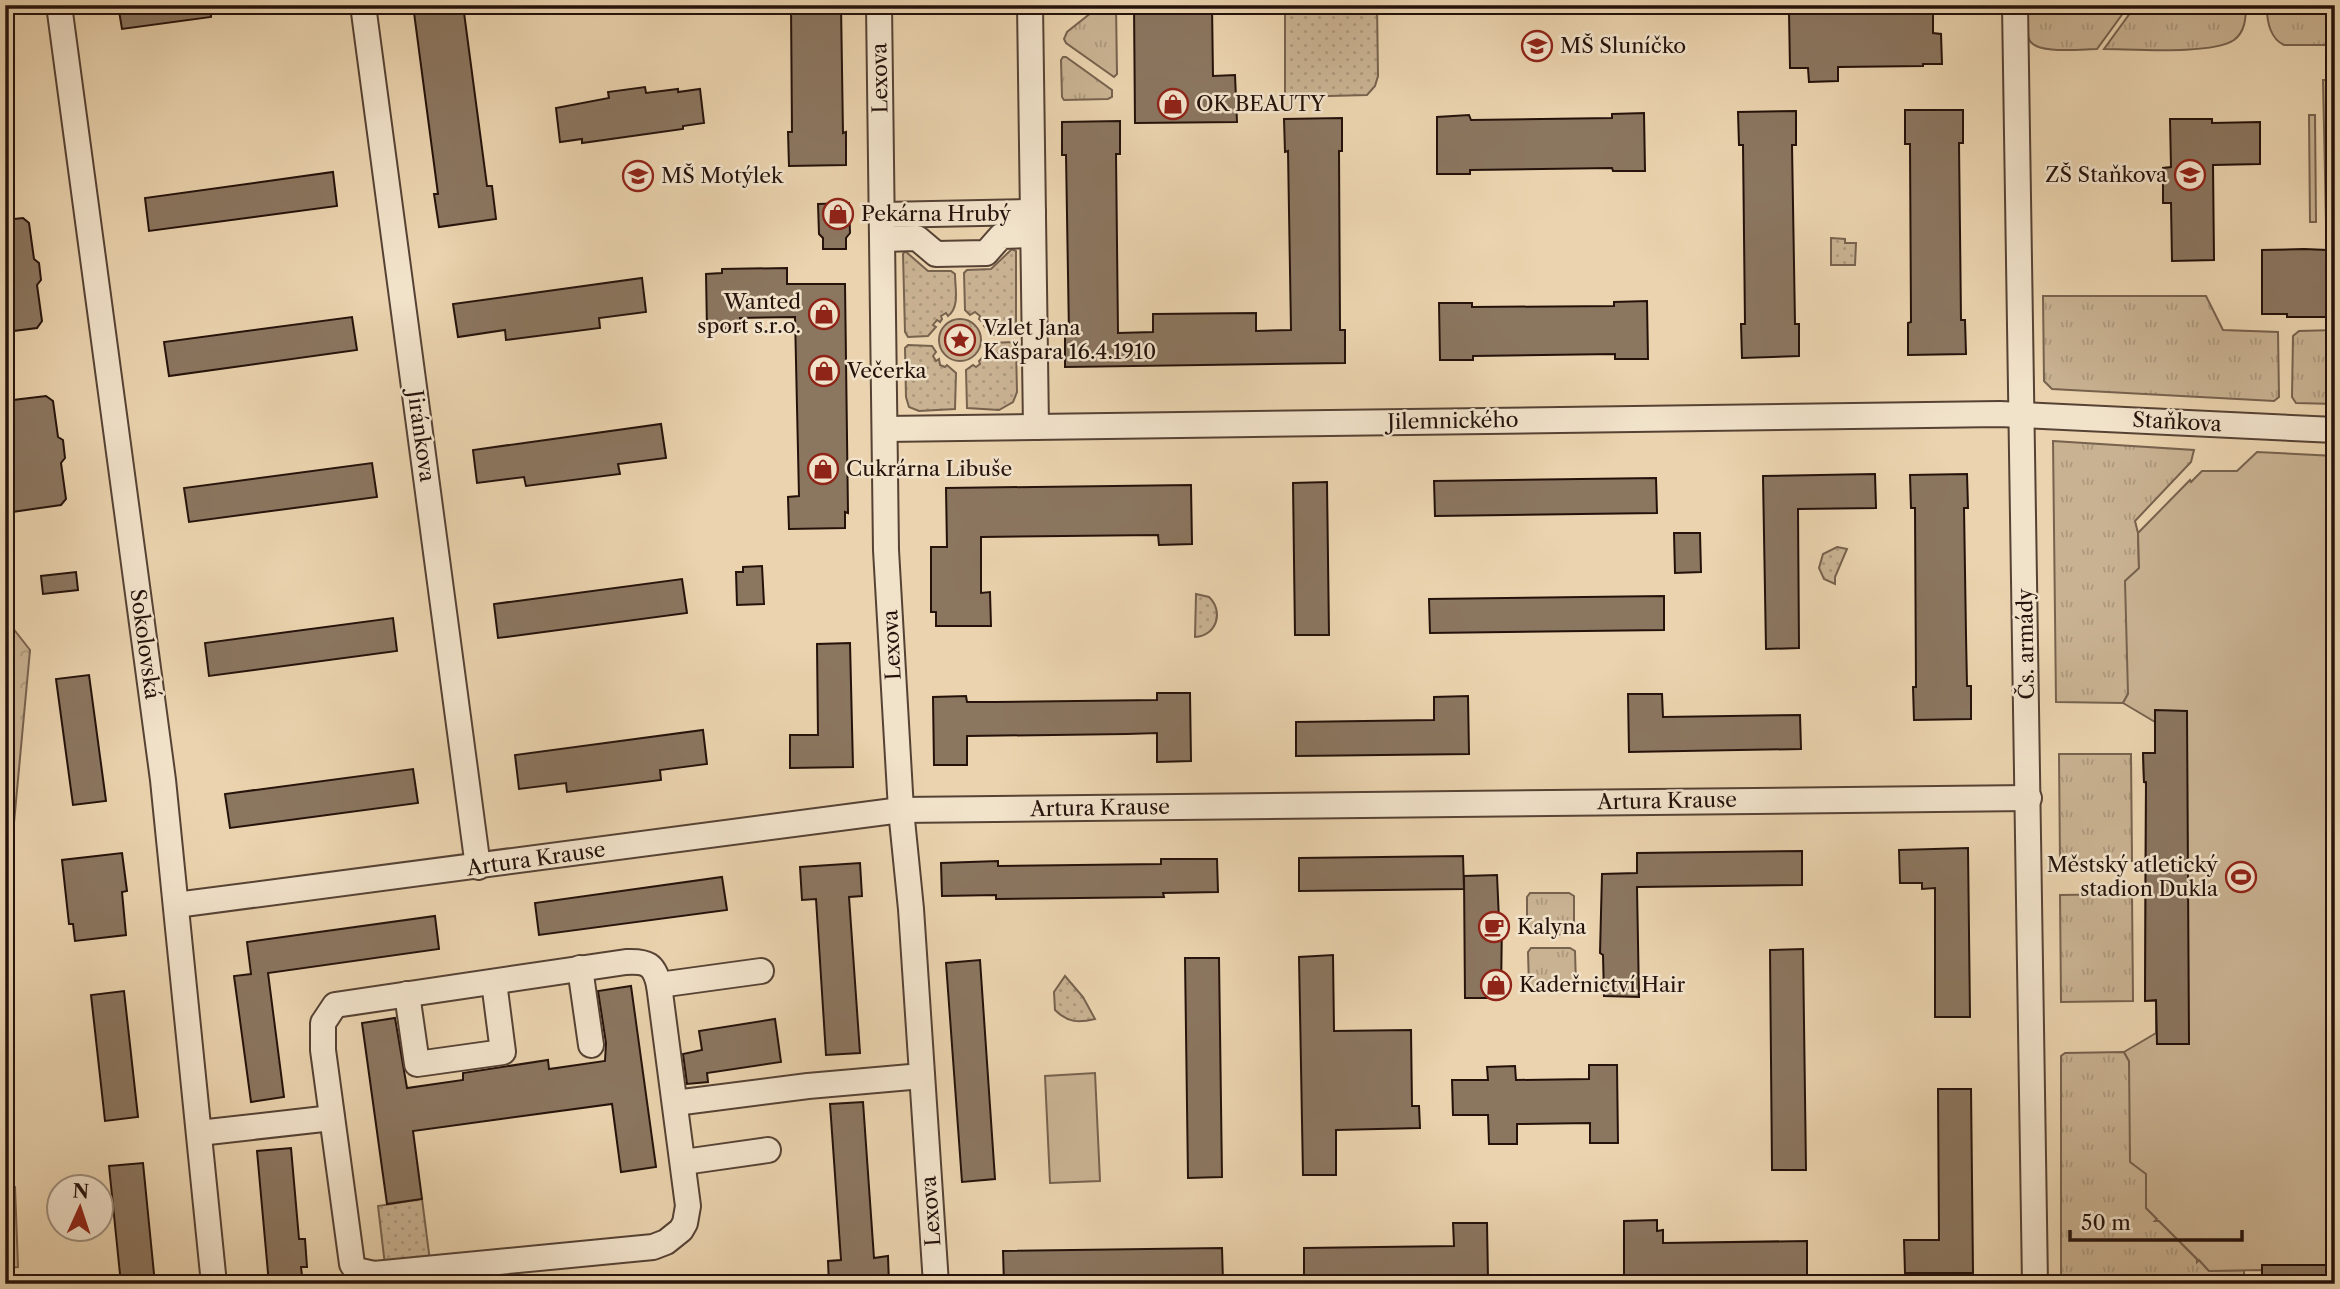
<svg xmlns="http://www.w3.org/2000/svg" width="2340" height="1289" viewBox="0 0 2340 1289" font-family="'Libre Caslon Text',serif">
	<style>
		.grass { fill: url(#grass-tufts); stroke: #77624e; stroke-width: 2 }
		.forest { fill: url(#forest-crowns); stroke: #77624e; stroke-width: 2 }
		.park { fill: url(#park-dots); stroke: #77624e; stroke-width: 2 }
		.garden { fill: #c9b292; stroke: #77624e; stroke-width: 2 }
		.building { fill: #8b7660; stroke: #25120b; stroke-width: 2 }
		.lines { fill: none; stroke-linecap: round; stroke-linejoin: round }
		.street-casing { stroke: #564234; stroke-width: 28 }
		.street { stroke: #f1e2ca; stroke-width: 24 }
		.labels { text-anchor: middle; stroke-width: 5; stroke-linejoin: round; paint-order: stroke }
		.poi-label { font-size: 21px; fill: #25120b; stroke: #f1e2ca; text-anchor: start }
		.street-label { font-size: 21px; fill: #25120b; stroke: #f1e2ca }
	</style>
	<defs>
		<pattern id="grass-tufts" width="24" height="20" patternUnits="userSpaceOnUse" patternTransform="scale(1.75)"><rect width="24" height="20" fill="#c9b292"/><path d="M3 7l-1-3M5 7V3M7 7l1-3M15 17l-1-3M17 17v-4M19 17l1-3" fill="none" stroke="#ac987d"/></pattern>
		<pattern id="forest-crowns" width="20" height="18" patternUnits="userSpaceOnUse" patternTransform="scale(1.75)"><rect width="20" height="18" fill="#c9b292"/><path d="M2 6a3 3 0 1 1 6 0M12 15a3 3 0 1 1 6 0" fill="none" stroke="#ac987d"/></pattern>
		<pattern id="park-dots" width="8" height="8" patternUnits="userSpaceOnUse" patternTransform="scale(1.75)"><rect width="8" height="8" fill="#c9b292"/><path d="M2 2h.1M6 6h.1" fill="none" stroke="#ac987d" stroke-width="1.8" stroke-linecap="round"/></pattern>
	</defs>
	<rect width="100%" height="100%" fill="#ead3ae"/>
	<filter id="stains"><feTurbulence type="fractalNoise" baseFrequency=".00286" numOctaves="4"/><feColorMatrix values="0 0 0 0 .2 0 0 0 0 .09 0 0 0 0 .02 0 0 0 .5 -.17"/></filter>
	<radialGradient id="worn" r=".72"><stop offset=".6" stop-color="#630" stop-opacity="0"/><stop offset="1" stop-color="#630" stop-opacity=".3"/></radialGradient>
	<g class="grass">
		<path d="M1101,5h15l1,69 -3,3 -48,-34 -2,-4 3,-7z"/>
		<path d="M2028,5h101l-32,44c-15,0 -63,6 -68,-10 -4,-10 -1,-24 -1,-34z"/>
		<path d="M2136,5h110c0,13 -1,27 -12,35 -22,15 -102,9 -130,9z"/>
		<path d="M2273,5h62v40h-51c-13,-6 -17,-22 -17,-36z"/>
		<path d="M1063,57h3l46,33v7l-4,2 -44,1 -2,-3 -1,-37z"/>
		<path d="M2043,296h163l17,34 55,2 1,65 -5,4 -222,-12 -8,-8z"/>
		<circle cx="960" cy="340" r="21"/>
		<path d="M2335,330v74l-39,-1 -4,-6 1,-61 6,-5z"/>
		<path d="M2053,441l141,9 -3,12 -56,59 3,12 1,35 -11,126 -5,9 -67,-1z"/>
		<path d="M2059,754h72l1,107 -72,1z"/>
		<path d="M1530,893h39l5,3v34l-3,4 -39,1 -5,-4v-34z"/>
		<path d="M2132,894l1,107 -72,1 -1,-107z"/>
		<path d="M1531,948h39l5,3 1,34 -3,4 -40,1 -4,-4 -1,-34z"/>
		<path d="M2124,1052l5,9 17,113v34l51,51v2l2,-1 10,11 35,-1v14h-178l-5,-6v-222l4,-3z"/>
	</g>
	<path class="forest" d="M5,618l25,32 -25,270z"/>
	<g class="park">
		<path d="M1285,5h92l1,71 -3,10 -8,9 -76,2 -6,-3z"/>
		<path d="M1831,238l14,1v4h11l-1,22h-24z"/>
		<path d="M1012,249l4,2v80l-3,3 -20,1 -9,-9 3,-2 -3,-5 -3,2 -2,-2 1,-3 -5,-4 -5,3 -5,-5 -1,-37 3,-3 24,-1z"/>
		<path d="M905,251l23,20h23l4,3c0,14 5,33 -7,42l-2,-3 -5,3 1,3 -2,3 -3,-2 -4,5 3,2 -8,9 -20,1 -3,-5 -2,-78z"/>
		<path d="M1013,342l3,6 1,44 -4,10 -14,8 -32,-2 -1,-38 7,-5 3,2 4,-3 -1,-3 3,-3 3,1 3,-5 -2,-5 6,-6z"/>
		<path d="M908,345l24,1 4,6 -3,4 3,5 3,-2 1,6 5,2 2,-2 9,8 -1,36 -36,2 -10,-4 -3,-10 -1,-49z"/>
		<path d="M1837,547l10,2 -12,28v7l-11,-5 -5,-11 4,-14z"/>
		<path d="M1196,594l13,3c15,14 8,39 -14,40z"/>
		<path d="M1065,976l18,21 12,22c-16,4 -27,4 -40,-9l-1,-18z"/>
		<path d="M422,1199l8,62 -45,4 -7,-59z"/>
	</g>
	<g class="garden">
		<path d="M2323,80h12v142h-9z"/>
		<path d="M2309,115h6l1,107h-6z"/>
		<path d="M2257,452l78,4v828l-73,-14 -53,1 -10,-11 -2,2v-3l-38,-38h-4l2,-2 -11,-11v-34l-16,-12 -1,-101 -5,-9 32,-19v-32h-11l1,-218 -2,-1 -1,-29h12v-31l-32,-19 5,-9 -3,-113 14,-13 -1,-35 52,-53 1,2 11,-11h35z"/>
		<path d="M1095,1073l5,108 -50,2 -5,-107z"/>
		<path d="M15,1187l3,80 -13,1v-80z"/>
	</g>
	<g class="building">
		<path d="M118,5h93v12l-89,12z"/>
		<path d="M413,5h50l24,181h5l4,33 -57,8 -5,-33h4z"/>
		<path d="M791,5h50l2,128 3,-1v33l-57,1 -1,-34h4z"/>
		<path d="M1134,5h78l1,71 22,-1 2,47 -102,1z"/>
		<path d="M1839,5h94v28l8,1 1,30h-19v2l-85,1v14l-29,1 -1,-14h-18l-1,-56h50z"/>
		<path d="M645,87l1,6 32,-4v3l22,-3 4,34 -21,3v3l-101,14v-4l-22,3 -4,-34 53,-10 -1,-6z"/>
		<path d="M1905,110h58v33h-4l2,177h4l1,34 -58,1v-32l3,-1 -1,-178h-5z"/>
		<path d="M1796,111v34h-4l3,179h4v32l-57,2 -1,-34h4l-2,-179h-4l-1,-33z"/>
		<path d="M1644,113l1,58h-32l-1,-3 -142,2v4h-33v-57l32,-2 2,5 141,-2v-4z"/>
		<path d="M1342,118v33h-3l1,179h5v33l-280,4v-33h4l-3,-179h-4v-33l58,-1v33h-4l2,179 35,-1v-18l103,-1v18l35,-1 -3,-179 -3,1 -1,-33z"/>
		<path d="M2170,119h42v4l48,-1v42l-47,1 1,95 -42,1 -1,-58h-8v-35l8,-1z"/>
		<path d="M333,172l4,34 -188,25 -4,-33z"/>
		<path d="M849,203l1,30 -4,5v11h-23v-11l-4,-4 -1,-30z"/>
		<path d="M23,218l6,5 5,36 5,4 2,17 -4,5 5,36 -5,7 -32,4v-112z"/>
		<path d="M2304,249l23,1 -1,20h9v47h-48v-3h-25v-64z"/>
		<path d="M787,268v16h58l3,229 -3,-1v16l-56,1 -1,-32 11,-1 -4,-179 -55,1 1,11h-34l-1,-55 16,-1v-4z"/>
		<path d="M642,278l4,34 -47,6 1,10 -94,12 -1,-10 -47,7 -5,-33z"/>
		<path d="M1647,301l1,58h-33v-5l-142,2v4h-33l-1,-57h33v4l142,-1v-4z"/>
		<path d="M352,317l5,33 -188,26 -5,-34z"/>
		<path d="M46,396l7,5 5,36 5,3 2,18 -4,5 5,36 -5,6 -56,8v-112z"/>
		<path d="M661,424l5,34 -48,6 2,10 -94,12 -2,-9 -47,6 -4,-33z"/>
		<path d="M372,463l5,34 -188,25 -5,-34z"/>
		<path d="M1875,474l1,34 -78,1 1,139 -33,1 -3,-173z"/>
		<path d="M1967,474l1,34h-4l2,127 1,51h4v33l-57,1 -1,-33h3l-1,-179h-4l-1,-33z"/>
		<path d="M1656,478l1,35 -222,3 -1,-35z"/>
		<path d="M1327,482l2,153h-34l-2,-152z"/>
		<path d="M1191,485l1,59 -33,1 -1,-10 -177,2v56l9,-1 1,34h-55v-14h-5v-65h16l-1,-59z"/>
		<path d="M1674,533h26l1,39 -26,1z"/>
		<path d="M762,566l2,38 -27,1 -1,-33h7v-5z"/>
		<path d="M76,572l2,18 -35,4 -2,-18z"/>
		<path d="M682,579l5,34 -189,25 -4,-34z"/>
		<path d="M1664,596v34l-234,3 -1,-34z"/>
		<path d="M393,618l4,33 -188,25 -4,-33z"/>
		<path d="M850,643l3,124 -63,1v-33h28l-1,-91z"/>
		<path d="M89,675l17,126 -33,4 -17,-126z"/>
		<path d="M1157,693h33l1,68 -34,1v-29l-30,1 -160,2v29h-33l-1,-68 33,-1 1,6h28l162,-2z"/>
		<path d="M1628,694h34l1,23 137,-2 1,34 -172,3z"/>
		<path d="M1468,696l1,58 -173,2v-34l138,-2v-23z"/>
		<path d="M2155,710l32,1 2,333h-32l-1,-44 -11,1 1,-219h-2l-1,-29h12z"/>
		<path d="M703,730l4,34 -47,6 1,10 -94,12 -1,-9 -47,6 -4,-34z"/>
		<path d="M413,769l5,34 -188,25 -5,-34z"/>
		<path d="M1968,848l2,169h-35v-129l-13,1v-6h-22l-1,-33z"/>
		<path d="M1802,851v34l-165,2 2,110 -35,-1 -1,-41 -3,-2 2,-79 35,-1v-20z"/>
		<path d="M122,853l5,38 -5,1 4,43 -51,6 -2,-17h-4l-7,-64z"/>
		<path d="M1463,856l1,33 -165,2v-33z"/>
		<path d="M1161,859h56l1,33 -55,1 1,4 -168,2v-4l-54,1 -1,-33 57,-2v5l163,-2z"/>
		<path d="M860,863l2,33 -13,1 11,156 -34,2 -10,-156 -14,1 -2,-33z"/>
		<path d="M1497,875l2,45 3,-1 -1,76 -1,3h-35l-1,-122z"/>
		<path d="M722,877l5,33 -188,25 -4,-32z"/>
		<path d="M435,916l4,33 -171,24 16,124 -33,5 -17,-126 17,-2 -4,-32z"/>
		<path d="M1803,949l3,221h-34l-2,-220z"/>
		<path d="M1333,955l1,76 77,-1 1,76h7l1,22 -84,2v45h-33l-4,-218z"/>
		<path d="M1185,958h34l3,219 -34,1z"/>
		<path d="M980,960l15,219 -33,3 -16,-219z"/>
		<path d="M631,986l25,181 -35,5 -9,-68 -199,27 9,68 -35,5 -25,-181 33,-5 12,70 56,-8v-7l85,-13 1,9 56,-8 1,-18 -8,-52z"/>
		<path d="M124,991l14,126 -33,4 -14,-126z"/>
		<path d="M775,1019l6,43 -74,11 1,9 -21,2 -4,-30 19,-4 -3,-19z"/>
		<path d="M1589,1065h28l1,78h-28v-20l-73,1v20h-28l-1,-29h-35l-1,-35h36l-1,-13 28,-1 1,14 73,-1z"/>
		<path d="M1938,1089h33l2,184h-68l-1,-33h35z"/>
		<path d="M863,1102l11,156 14,-2 1,28h-60l-1,-23 13,-1 -11,-156z"/>
		<path d="M291,1148l8,91h6l2,28h-6l2,17h-34l-12,-133z"/>
		<path d="M143,1163l12,121h-34l-12,-118z"/>
		<path d="M1657,1220v11l6,-1v13l144,-2v34l-183,2v-56z"/>
		<path d="M1453,1223h34l1,56 -184,2v-33l150,-2z"/>
		<path d="M1222,1248l1,34 -219,2 -1,-33z"/>
		<rect x="2262" y="1265" width="73" height="19"/>
	</g>
	<g class="lines">
		<g class="street-casing">
			<g id="street">
				<path d="M59,5l104,775 51,504"/>
				<path d="M363,5l115,862"/>
				<path d="M879,5l7,545 15,260 10,99 25,375"/>
				<path d="M1030,5l6,422"/>
				<path d="M2015,5l20,1279"/>
				<path d="M883,215l150,-3"/>
				<path d="M883,239l34,-1 19,16 50,-1 15,-17 32,-1"/>
				<path d="M885,429l1115,-15 335,16"/>
				<path d="M176,905l725,-95 1128,-12"/>
				<path d="M626,962c21,-1 28,2 33,23l29,221 -3,17 -4,7 -15,12 -13,5 -279,27 -18,-4 -4,-6 -29,-214v-27l12,-18z"/>
				<path d="M580,968l11,77"/>
				<path d="M659,985l102,-14"/>
				<path d="M407,994l10,70 86,-12 -9,-70"/>
				<path d="M675,1103l133,-17 114,-10"/>
				<path d="M199,1133l133,-15"/>
				<path d="M684,1162l84,-12"/>
			</g>
		</g>
		<use href="#street" class="street"/>
	</g>
	<defs>
		<g id="school-ring" transform="scale(1.575)"><circle r="9.5" fill="#f1e2ca" stroke="#8f2418" stroke-width="1.5"/><path d="M0-5L7-2L0 1L-7-2ZM-4 1L0 2.5L4 1V4Q0 6-4 4Z" fill="#8f2418"/></g>
		<g id="shop-ring" transform="scale(1.575)"><circle r="9.5" fill="#f1e2ca" stroke="#8f2418" stroke-width="1.5"/><path d="M-5-2.5h2.3a2.7 3.5 0 0 1 5.4 0H5L5.5 6h-11ZM-1.5-2.5h3a1.5 2.3 0 0 0-3 0Z" fill="#8f2418"/></g>
		<g id="sight-ring" transform="scale(1.575)"><circle r="9.5" fill="#f1e2ca" stroke="#8f2418" stroke-width="1.5"/><path d="M0-6L1.8-2.2L6-1.7L2.9 1.2L3.7 5.4L0 3.3L-3.7 5.4L-2.9 1.2L-6-1.7L-1.8-2.2Z" fill="#8f2418"/></g>
		<g id="stadium-ring" transform="scale(1.575)"><circle r="9.5" fill="#f1e2ca" stroke="#8f2418" stroke-width="1.5"/><path d="M0-5a6.5 5 0 1 0 0 10a6.5 5 0 1 0 0-10ZM-3.5-1.8h7v3.6h-7Z" fill="#8f2418"/></g>
		<g id="cafe-ring" transform="scale(1.575)"><circle r="9.5" fill="#f1e2ca" stroke="#8f2418" stroke-width="1.5"/><path d="M-5.5-4.5H6V0H3Q3 3.5 0 3.5H-2.5Q-5.5 3.5-5.5 0ZM3-3.2v2h1.7v-2ZM-6 4.5H4V6H-6Z" fill="#8f2418"/></g>
	</defs>
	<g fill-rule="evenodd">
		<use href="#school-ring" x="1537" y="46"/>
		<use href="#shop-ring" x="1173" y="104"/>
		<use href="#school-ring" x="2190" y="175"/>
		<use href="#school-ring" x="638" y="176"/>
		<use href="#shop-ring" x="838" y="214"/>
		<use href="#shop-ring" x="824" y="314"/>
		<use href="#sight-ring" x="960" y="340"/>
		<use href="#shop-ring" x="824" y="371"/>
		<use href="#shop-ring" x="823" y="469"/>
		<use href="#stadium-ring" x="2241" y="877"/>
		<use href="#cafe-ring" x="1494" y="927"/>
		<use href="#shop-ring" x="1496" y="985"/>
	</g>
	<g class="labels">
		<g class="poi-label">
			<text x="1560" y="53">MŠ Sluníčko</text>
			<text x="1196" y="111">OK BEAUTY</text>
			<text x="2167" y="182" text-anchor="end">ZŠ Staňkova</text>
			<text x="661" y="183">MŠ Motýlek</text>
			<text x="861" y="221">Pekárna Hrubý</text>
			<text x="801" y="309" text-anchor="end">Wanted<tspan x="801" dy="24">sport s.r.o.</tspan></text>
			<text x="983" y="335">Vzlet Jana<tspan x="983" dy="24">Kašpara 16.4.1910</tspan></text>
			<text x="847" y="378">Večerka</text>
			<text x="846" y="476">Cukrárna Libuše</text>
			<text x="2218" y="872" text-anchor="end">Městský atletický<tspan x="2218" dy="24">stadion Dukla</tspan></text>
			<text x="1517" y="934">Kalyna</text>
			<text x="1519" y="992">Kadeřnictví Hair</text>
		</g>
		<g class="street-label">
			<text transform="translate(880 78) rotate(-91)" y="7">Lexova</text>
			<text transform="translate(1453 421) rotate(-1)" y="7">Jilemnického</text>
			<text transform="translate(2177 422) rotate(3)" y="7">Staňkova</text>
			<text transform="translate(421 436) rotate(82)" y="7">Jiránkova</text>
			<text transform="translate(145 644) rotate(82)" y="7">Sokolovská</text>
			<text transform="translate(2026 644) rotate(-91)" y="7">Čs. armády</text>
			<text transform="translate(892 645) rotate(-93)" y="7">Lexova</text>
			<text transform="translate(1667 801) rotate(-1)" y="7">Artura Krause</text>
			<text transform="translate(1100 808) rotate(-1)" y="7">Artura Krause</text>
			<text transform="translate(536 859) rotate(-8)" y="7">Artura Krause</text>
			<text transform="translate(931 1211) rotate(-94)" y="7">Lexova</text>
		</g>
	</g>
	<rect width="2340" height="1289" fill="none" stroke="#ead3ae" stroke-width="28"/>
	<rect x="7" y="7" width="2326" height="1275" fill="none" stroke="#25120b" stroke-width="3.5"/>
	<rect x="14" y="14" width="2312" height="1261" fill="none" stroke="#25120b" stroke-width="2"/>
	<g transform="translate(80 1208) rotate(3)"><circle r="33" fill="#f1e2ca" stroke="#9f8f7e" stroke-width="2"/>
	<path d="M0-5L12 26L0 18L-12 26Z" fill="#8f2418"/>
	<text y="-10" font-size="19" font-weight="bold" text-anchor="middle" fill="#25120b">N</text>
	</g>
	<path d="M2070 1230v10h172v-10" fill="none" stroke="#25120b" stroke-width="3.5"/>
	<text x="2081" y="1230" font-size="21" fill="#25120b" stroke="#f1e2ca" stroke-width="5" paint-order="stroke">50 m</text>
	<rect width="100%" height="100%" filter="url(#stains)"/>
	<rect width="100%" height="100%" fill="url(#worn)"/>
</svg>
